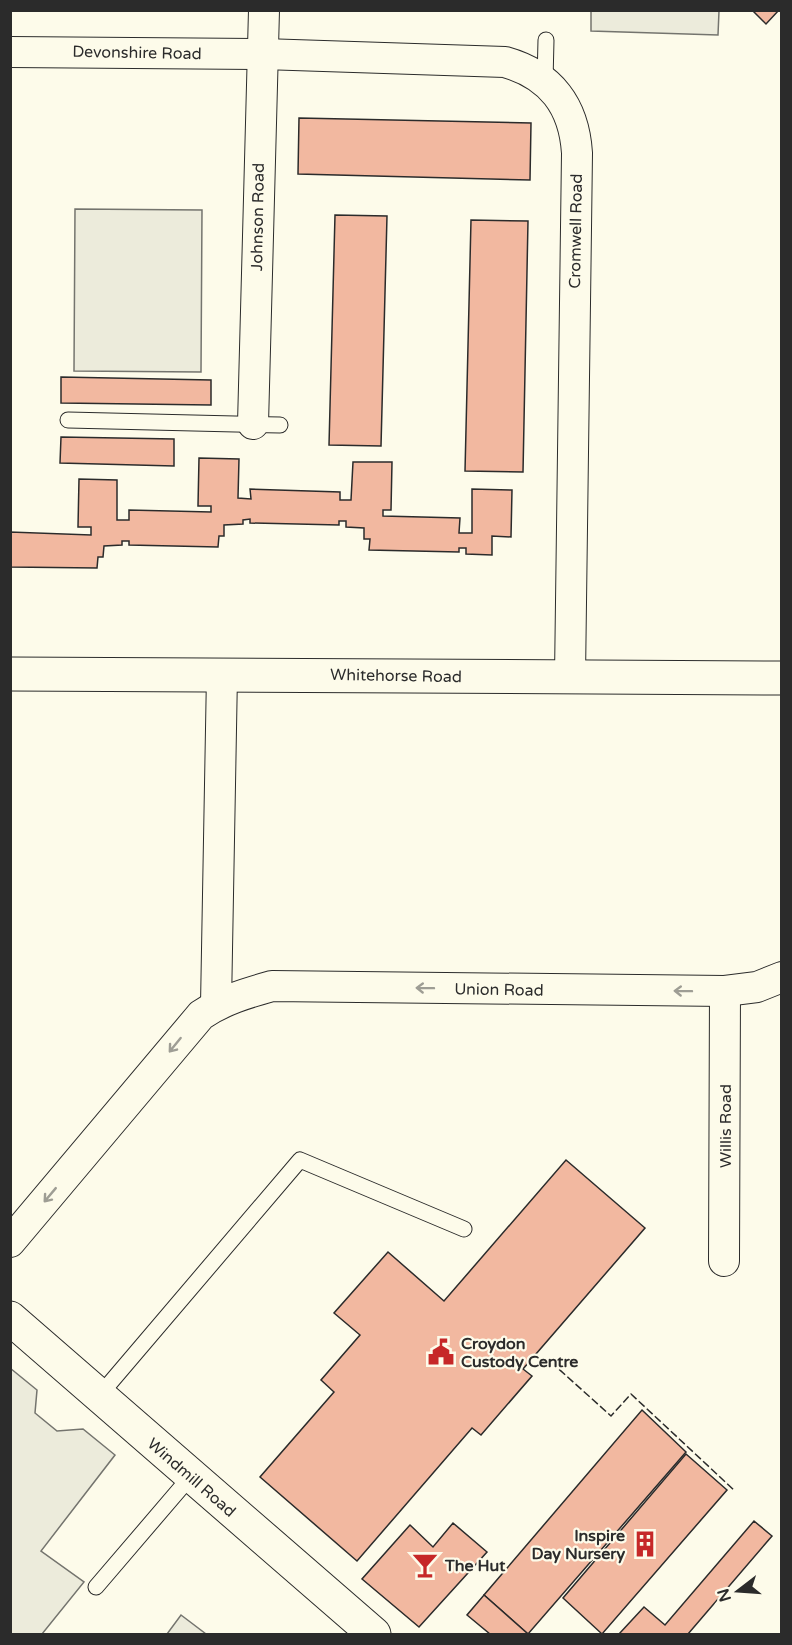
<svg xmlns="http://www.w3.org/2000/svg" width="792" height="1645" viewBox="0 0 792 1645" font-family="'Varela Round',sans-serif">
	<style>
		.green { fill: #ecebdb; stroke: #74746e; stroke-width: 1.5 }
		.building { fill: #f2b8a0; stroke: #2b2b2b; stroke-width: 1.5 }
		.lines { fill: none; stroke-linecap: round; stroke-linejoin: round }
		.lane-casing { stroke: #2b2b2b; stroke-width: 17 }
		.street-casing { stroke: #2b2b2b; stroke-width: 32 }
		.primary-casing { stroke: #2b2b2b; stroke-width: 35 }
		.lane { stroke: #fdfbea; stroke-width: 15 }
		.street { stroke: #fdfbea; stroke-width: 30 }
		.primary { stroke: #fdfbea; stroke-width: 33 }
		.fence { stroke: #2b2b2b; stroke-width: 1.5; stroke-dasharray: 8 3; stroke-linecap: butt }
		.oneway { stroke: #9e9d94 }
		.labels { text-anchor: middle; stroke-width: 4.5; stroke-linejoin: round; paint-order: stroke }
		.street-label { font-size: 16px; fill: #2b2b2b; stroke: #fdfbea }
		.poi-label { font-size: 16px; font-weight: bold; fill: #2b2b2b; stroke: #fdfbea; text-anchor: start }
	</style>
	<rect width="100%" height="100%" fill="#fdfbea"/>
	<g class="green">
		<path d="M591,11h128l-1,24 -127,-4z"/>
		<path d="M75,209l127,1 -1,162 -127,-1z"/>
		<path d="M10,1368l27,22 -2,23 22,18 26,-2 32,26 -74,96 43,31 -42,52h-31z"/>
		<path d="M181,1615l25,19h-39z"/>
	</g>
	<g class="building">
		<path d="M752,10h27l-13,14z"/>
		<path d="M299,118l232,5 -1,57 -232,-6z"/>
		<path d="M335,215l52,1 -6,230 -52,-1z"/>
		<path d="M471,220l57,1 -5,251 -58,-1z"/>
		<path d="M61,377l150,3v25l-150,-2z"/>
		<path d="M61,437l113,2v27l-114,-3z"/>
		<path d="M199,458l40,1 -1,39 13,1 -1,-10 90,3v8h11l2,-38h39l-1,48h-8v6l77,2 -1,15h13v-44l40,1 -1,47 -19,-1v19l-26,-1v-6h-7v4l-90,-2 1,-11h-6v-11l-18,-1v-6h-7v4l-89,-2v-4l-7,1v4l-19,1v11h-5l-1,11 -89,-2v-4h-7v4l-18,1 -1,11h-5l-1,11 -87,-1v-35l81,3v-8h-13l1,-48 38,1v40h12v-10l82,2v-6h-13z"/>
		<path d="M566,1160l79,68 -122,141 9,7 -51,59 -9,-7 -115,133 -97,-84 74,-85 -13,-12 39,-45 -26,-22 54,-61 56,49z"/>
		<path d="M642,1410l44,42 -158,182 -44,-39z"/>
		<path d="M686,1454l41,36 -125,144 -39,-36z"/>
		<path d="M754,1521l18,15 -84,98h-69l25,-27 21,18z"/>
		<path d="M453,1523l34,29 -68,75 -57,-48 48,-54 23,22z"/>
		<path d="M484,1595l44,39h-38l-23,-19z"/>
	</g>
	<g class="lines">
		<g class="lane-casing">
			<g id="lane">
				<path d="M545,81l1,-41"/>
				<path d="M68,420l212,5"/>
				<path d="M99,1396l201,-236 164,69"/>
				<path d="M96,1587l95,-111"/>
			</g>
		</g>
		<g class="street-casing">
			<g id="street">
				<path d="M10,52l253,2 242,8c46,13 69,44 72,91l-7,524"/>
				<path d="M253,424l11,-414"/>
				<path d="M216,1005l6,-331"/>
				<path d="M10,1242l191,-227c22,-15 46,-22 71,-29l453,5 32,-4 25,-10"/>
				<path d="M724,1261l1,-270"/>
			</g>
		</g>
		<g class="primary-casing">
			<g id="primary">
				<path d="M10,674l772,4"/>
				<path d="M10,1318l364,316"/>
			</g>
		</g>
		<use href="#lane" class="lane"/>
		<use href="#street" class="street"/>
		<use href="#primary" class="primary"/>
		<path class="fence" d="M551,1362l60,54 20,-22 104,97"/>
	</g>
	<defs><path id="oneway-shaft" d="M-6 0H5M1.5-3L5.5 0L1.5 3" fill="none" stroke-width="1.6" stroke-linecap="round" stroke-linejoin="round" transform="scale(1.5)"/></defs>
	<g class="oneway">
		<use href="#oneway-shaft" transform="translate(425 988) rotate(-179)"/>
		<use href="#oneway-shaft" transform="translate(683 991) rotate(-179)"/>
		<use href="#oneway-shaft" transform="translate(175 1045) rotate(129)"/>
		<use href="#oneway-shaft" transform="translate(50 1195) rotate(130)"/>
	</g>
	<defs>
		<g id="civic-bare" transform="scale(2.07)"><path d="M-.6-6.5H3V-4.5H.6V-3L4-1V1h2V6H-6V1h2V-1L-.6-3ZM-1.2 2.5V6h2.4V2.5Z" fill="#c62828" stroke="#fdfbea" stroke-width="2.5" paint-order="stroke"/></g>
		<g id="building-bare" transform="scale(2.07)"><path d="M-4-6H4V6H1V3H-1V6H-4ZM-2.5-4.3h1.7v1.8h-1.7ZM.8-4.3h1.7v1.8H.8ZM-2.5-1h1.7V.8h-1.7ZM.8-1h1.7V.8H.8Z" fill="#c62828" stroke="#fdfbea" stroke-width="2.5" paint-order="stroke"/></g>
		<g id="bar-bare" transform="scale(2.07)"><path d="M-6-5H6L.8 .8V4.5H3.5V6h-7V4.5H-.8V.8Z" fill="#c62828" stroke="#fdfbea" stroke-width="2.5" paint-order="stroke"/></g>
	</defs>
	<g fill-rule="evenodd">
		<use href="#civic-bare" x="441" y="1352"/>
		<use href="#building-bare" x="645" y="1544"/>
		<use href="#bar-bare" x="425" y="1565"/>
	</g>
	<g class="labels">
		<g class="street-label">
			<text transform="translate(137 52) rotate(1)" y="6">Devonshire Road</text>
			<text transform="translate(257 217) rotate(-89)" y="6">Johnson Road</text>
			<text transform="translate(575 231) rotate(-89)" y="6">Cromwell Road</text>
			<text transform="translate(396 675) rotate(1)" y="6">Whitehorse Road</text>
			<text transform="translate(499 989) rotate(1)" y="6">Union Road</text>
			<text transform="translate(725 1126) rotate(-90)" y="6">Willis Road</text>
			<text transform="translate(192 1477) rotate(41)" y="6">Windmill Road</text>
		</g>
		<g class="poi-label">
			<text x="461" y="1349">Croydon<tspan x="461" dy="18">Custody Centre</tspan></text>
			<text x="625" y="1541" text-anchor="end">Inspire<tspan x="625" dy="18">Day Nursery</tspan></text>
			<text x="445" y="1571">The Hut</text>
		</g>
	</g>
	<rect width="792" height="1645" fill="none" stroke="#2b2b2b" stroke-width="24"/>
	<g transform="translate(738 1591) rotate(253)" stroke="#fdfbea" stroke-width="4.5" paint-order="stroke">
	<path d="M0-4.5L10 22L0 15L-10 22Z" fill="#2b2b2b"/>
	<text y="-9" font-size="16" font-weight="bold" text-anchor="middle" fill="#2b2b2b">N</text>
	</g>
</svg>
